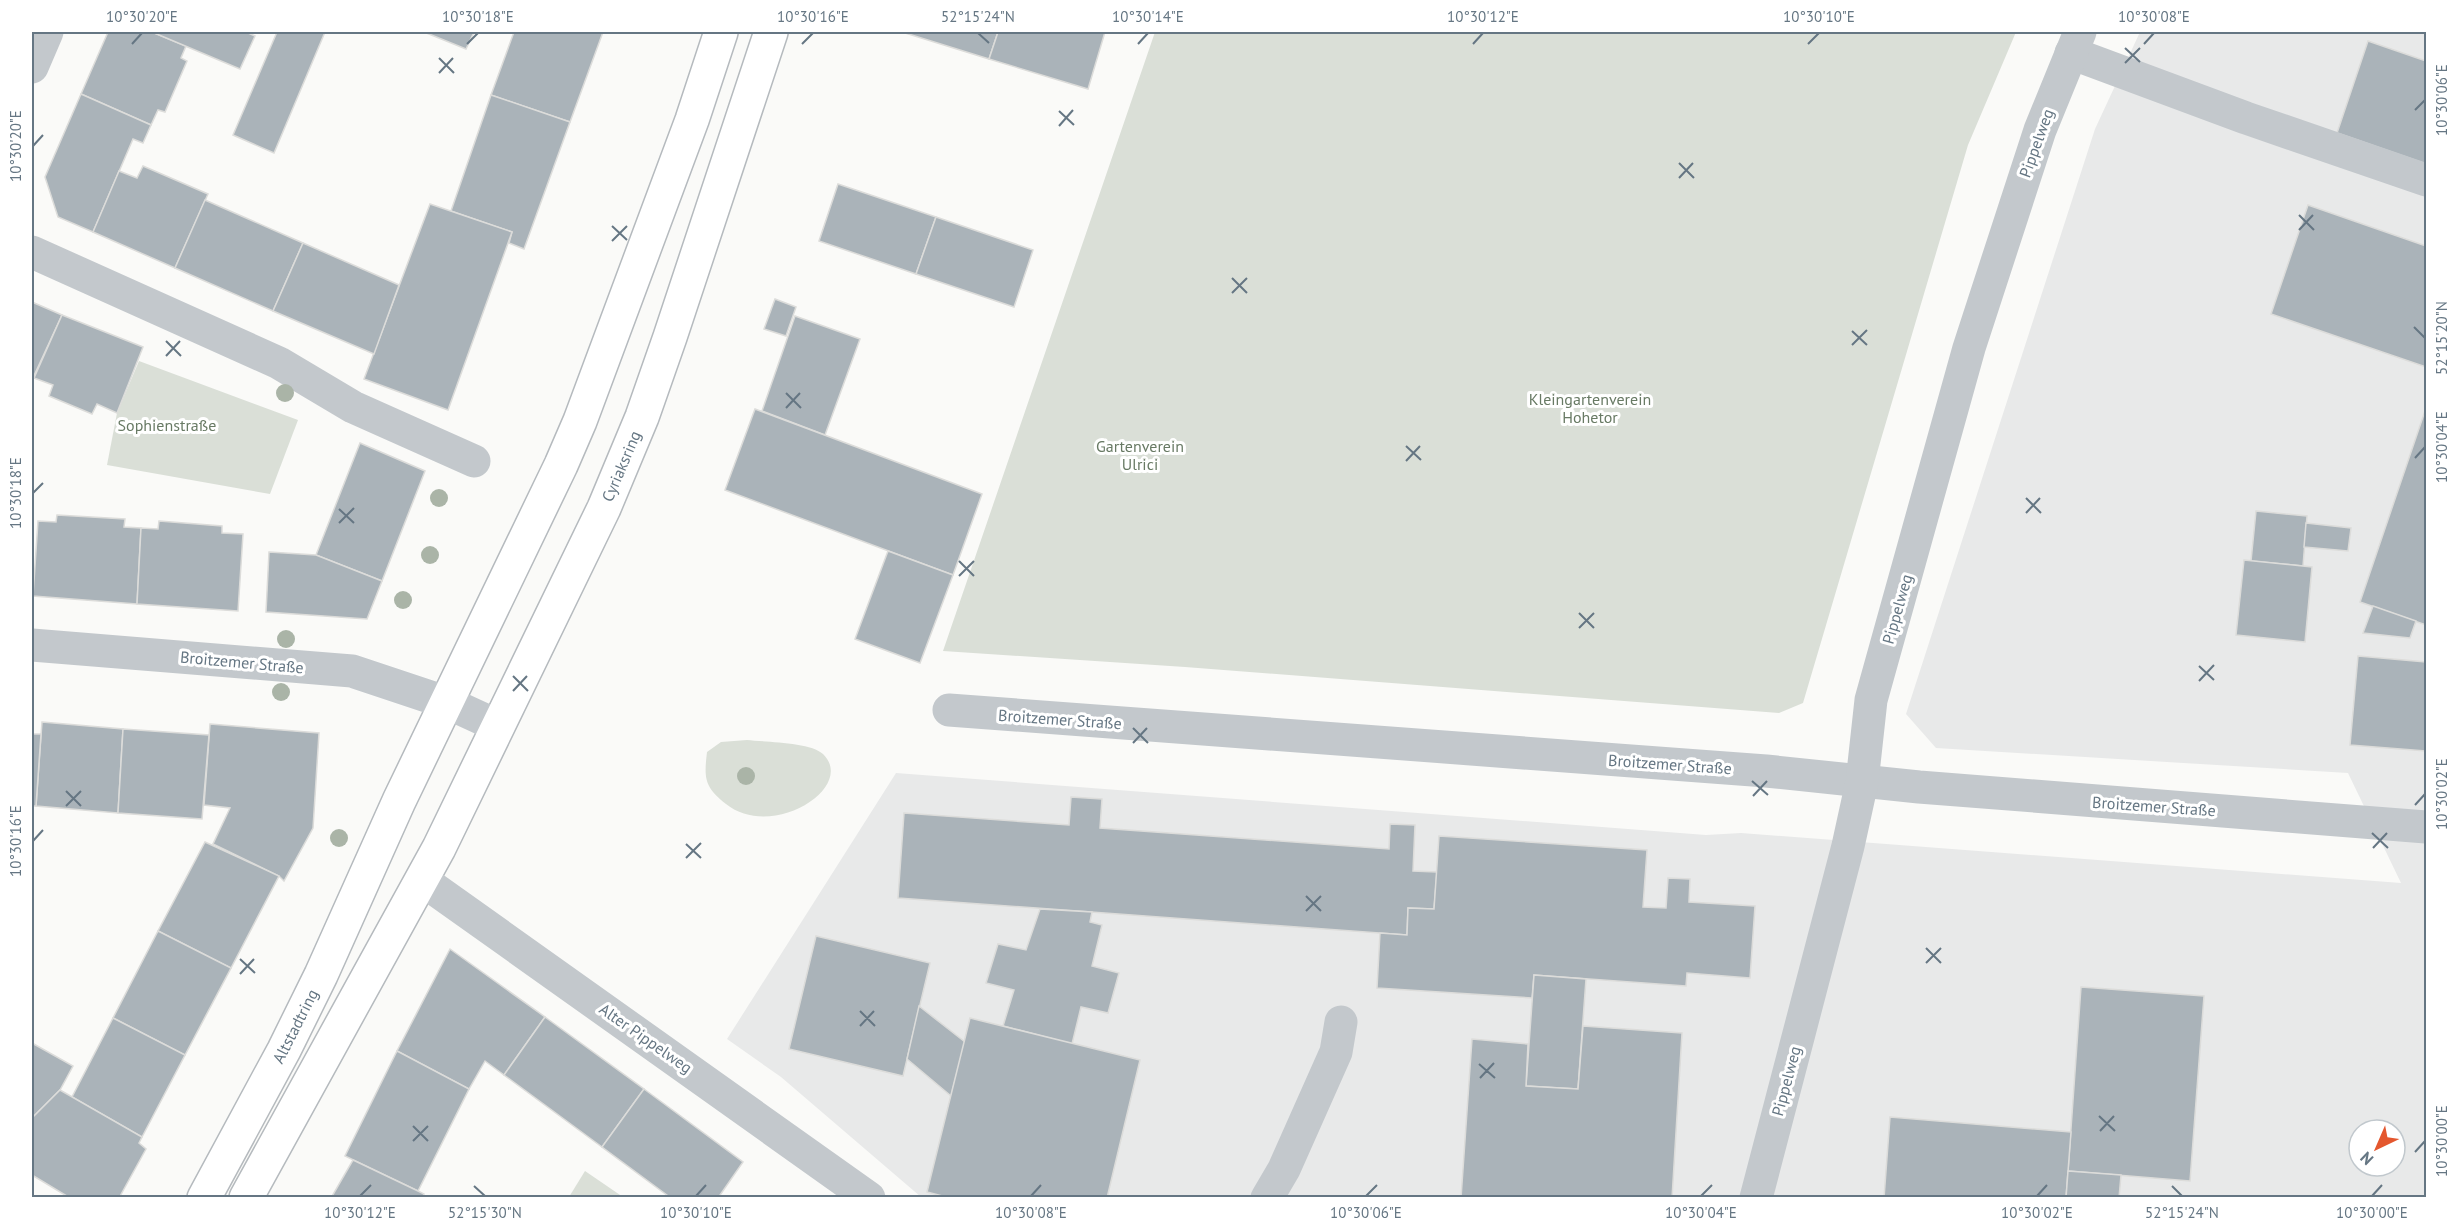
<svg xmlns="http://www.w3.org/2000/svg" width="2458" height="1229" viewBox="0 0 2458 1229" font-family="'PT Sans',sans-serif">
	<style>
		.built { fill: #e8e9e9; fill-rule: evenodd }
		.green { fill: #dadfd7 }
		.building { fill: #aab3b9; stroke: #dcdcda; stroke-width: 1.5 }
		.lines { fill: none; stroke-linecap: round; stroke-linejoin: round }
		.major-casing { stroke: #b5babe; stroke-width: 36 }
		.minor { stroke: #c3c8cc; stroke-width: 33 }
		.major { stroke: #fff; stroke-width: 33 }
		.tree { fill: #aab4a7 }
		.ticks { fill: none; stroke: #657683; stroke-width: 2 }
		.labels { text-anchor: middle; stroke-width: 6; stroke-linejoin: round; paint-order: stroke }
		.street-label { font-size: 16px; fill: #657683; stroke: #fff }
		.park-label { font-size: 16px; fill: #687a64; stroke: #fff }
		.neatline { fill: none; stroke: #657683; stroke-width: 2 }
		.ticks-label { font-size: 15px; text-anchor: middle; fill: #657683 }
	</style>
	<rect width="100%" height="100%" fill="#fafaf8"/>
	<path class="built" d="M2140,32h286v1165h-1505l-140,-120 -54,-38 169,-266 810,62 35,-2 660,50 -53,-110 -412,-25 -30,-34 189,-585zM2359,1130h36v36h-36z"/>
	<g class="green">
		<path d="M1155,32h861l-48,113 -165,558 -24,10 -594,-46 -242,-16z"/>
		<path d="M139,361l159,59 -28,74 -163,-29 10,-52z"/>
		<path d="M747,740c17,2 64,2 76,14 34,33 -51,87 -97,50 -22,-17 -22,-26 -19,-52l14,-10z"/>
		<path d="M585,1171l38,26h-54z"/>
	</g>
	<g class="building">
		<path d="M108,32h44l34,14 -5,12 6,3 -22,51 -7,-2 -7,15 -70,-31z"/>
		<path d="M152,32h94l9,4 -15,33z"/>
		<path d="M277,32h48l-51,121 -41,-18z"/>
		<path d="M424,32h50l-8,17z"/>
		<path d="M514,32h89l-33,90 -79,-27z"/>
		<path d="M902,32h96l-9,27z"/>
		<path d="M998,32h107l-17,57 -99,-30z"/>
		<path d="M2368,41l58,20v103l-89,-31z"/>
		<path d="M81,94l70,31 -8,18 -10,-4 -40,93 -35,-15 -13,-40z"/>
		<path d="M491,95l79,27 -46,127 -15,-6 3,-11 -61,-21z"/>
		<path d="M143,166l65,28 -33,74 -82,-36 26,-61 18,7z"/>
		<path d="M838,184l98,33 -20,57 -97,-33z"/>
		<path d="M205,200l98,43 -30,68 -98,-43z"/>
		<path d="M430,204l82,28 -64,178 -84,-31z"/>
		<path d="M2308,205l118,41v121l-155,-53z"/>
		<path d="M936,217l97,33 -19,57 -98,-33z"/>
		<path d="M303,243l96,42 -25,69 -101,-43z"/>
		<path d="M775,299l21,8 -10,29 -22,-7z"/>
		<path d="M32,302l30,13 -30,65z"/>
		<path d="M62,315l81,32 -26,66 -20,-9 -5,10 -43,-18 4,-11 -19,-7z"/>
		<path d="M795,316l65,23 -35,96 -63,-24z"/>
		<path d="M2426,408v217l-66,-23z"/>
		<path d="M755,409l227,85 -29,81 -228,-85z"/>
		<path d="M360,443l65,28 -43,110 -66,-26z"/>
		<path d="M2256,511l51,5 -4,50 -52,-5z"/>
		<path d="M57,515l68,4 -1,8 17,1 -4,76 -104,-8 5,-75 18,1z"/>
		<path d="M159,521l63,5v7l21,1 -5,77 -101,-7 4,-76 17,1z"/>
		<path d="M2306,523l45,5 -3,23 -44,-4z"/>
		<path d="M888,551l65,24 -33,88 -65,-24z"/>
		<path d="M269,552l47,3 66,26 -15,38 -101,-7z"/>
		<path d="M2244,560l68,7 -7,75 -69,-7z"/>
		<path d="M2373,606l43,15 -6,17 -47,-5z"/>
		<path d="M2358,656l68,6v89l-76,-6z"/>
		<path d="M42,722l81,7 -5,84 -82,-7z"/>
		<path d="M210,724l109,9 -6,95 -29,53 -5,-5 -66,-32 17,-36 -26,-3z"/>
		<path d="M123,729l86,6 -7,84 -84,-6z"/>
		<path d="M32,734h9l-5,72h-4z"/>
		<path d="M1071,797l31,2 -2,29 289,21 1,-25 25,1 -2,46 24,1 -3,37 -26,-1 -1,27 -509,-37 6,-85 165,12z"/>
		<path d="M1439,836l208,14 -4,57 23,1 2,-30 22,1 -1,23 66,4 -5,72 -63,-5 -1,13 -152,-11 -2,23 -155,-10 3,-55 27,2 1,-27 26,1z"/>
		<path d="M205,842l74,34 -48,92 -73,-37z"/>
		<path d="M1040,909l52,3 -2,10 12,3 -10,41 27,7 -11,40 -27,-6 -9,37 -69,-18 11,-36 -28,-7 12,-39 28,6z"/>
		<path d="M158,931l73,37 -46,87 -72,-37z"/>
		<path d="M816,936l114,27 -27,113 -114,-27z"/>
		<path d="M450,949l95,68 -41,58 -19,-14 -16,28 -72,-38z"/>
		<path d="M1534,975l52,4 -8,110 -52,-3z"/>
		<path d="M2081,987l123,9 -14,185 -122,-10z"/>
		<path d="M919,1006l46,36 -14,54 -44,-37z"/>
		<path d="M545,1017l99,72 -42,58 -98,-72z"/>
		<path d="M113,1018l72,37 -43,82 -70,-40z"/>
		<path d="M970,1018l170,42 -33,138h-157l-23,-6z"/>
		<path d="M1583,1026l99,7 -10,165h-211l11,-159 56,5 -2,42 52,3z"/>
		<path d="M32,1043l41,23 -13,24 -28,28z"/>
		<path d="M397,1051l72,38 -51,102 -73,-35z"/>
		<path d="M644,1089l99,73 -25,36h-47l-69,-51z"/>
		<path d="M60,1090l82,47 -3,6 7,6 -27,49h-49l-38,-23v-57z"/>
		<path d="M1890,1117l181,15 -5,66h-182z"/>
		<path d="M353,1160l65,31 6,3 -2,4h-91z"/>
		<path d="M2068,1171l53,4 -2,23h-53z"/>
	</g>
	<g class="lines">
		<g class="major-casing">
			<g id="major">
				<path d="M204,1198l80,-148 37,-75 78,-174 162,-336 19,-44 112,-301 29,-88"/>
				<path d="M246,1198l193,-350 165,-340 38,-91 28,-80 101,-305"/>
			</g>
		</g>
		<g class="minor">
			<path d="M2071,53l175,65 180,62"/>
			<path d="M32,67l15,-35"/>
			<path d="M32,252l247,111 74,44 121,54"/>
			<path d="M32,645l320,26 96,32 50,23"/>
			<path d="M949,710l817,61 153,16 507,40"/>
			<path d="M422,880l447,318"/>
			<path d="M1267,1198l17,-29 52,-117 5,-30"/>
			<path d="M1756,1198l92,-352 14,-64 9,-82 98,-352 71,-218 40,-98"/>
		</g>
		<use href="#major" class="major"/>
	</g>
	<g class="tree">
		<circle cx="285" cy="393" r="9"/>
		<circle cx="439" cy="498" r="9"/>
		<circle cx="430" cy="555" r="9"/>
		<circle cx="403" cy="600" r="9"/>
		<circle cx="286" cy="639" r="9"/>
		<circle cx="281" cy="692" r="9"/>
		<circle cx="746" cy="776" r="9"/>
		<circle cx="339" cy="838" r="9"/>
	</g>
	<path class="ticks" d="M978,33l11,10M132,44l10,-11M467,44l11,-11M802,44l11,-11M1138,44l10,-11M1473,44l10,-11M1808,44l11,-11M2144,44l10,-11M2125,48l15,14M439,58l15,15M2125,63l15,-15M439,73l14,-15M2415,110l10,-10M1059,111l15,14M1059,126l14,-16M33,146l10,-11M1679,163l15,15M1679,178l14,-15M2299,215l15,15M612,226l15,14M2299,230l14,-15M612,241l15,-15M1232,278l15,15M1232,293l15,-15M2414,327l11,11M1852,331l15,14M166,341l15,15M1852,345l15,-15M166,356l14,-15M786,393l15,15M786,408l14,-15M1406,446l15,14M2415,458l10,-11M1406,461l14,-15M33,493l10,-10M2026,498l15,15M339,509l15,14M2026,513l14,-15M339,523l15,-15M959,561l15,15M959,576l15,-15M1579,613l15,15M1579,628l15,-15M2199,666l15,14M513,676l15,15M2199,681l15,-16M513,691l14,-15M1133,728l15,15M1133,743l14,-15M1752,781l16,14M66,791l15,15M1753,796l14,-15M2415,805l10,-11M66,806l15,-15M2372,833l16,15M33,841l10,-11M686,844l15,14M2373,848l14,-15M686,858l15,-15M1306,896l15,15M1306,911l15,-15M1926,948l15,15M240,959l15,14M1926,963l15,-15M240,974l14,-15M860,1011l15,15M860,1026l14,-15M1479,1064l16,14M1480,1078l14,-15M2099,1116l16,15M413,1126l15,15M2100,1131l14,-15M413,1141l15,-15M2415,1152l10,-11M474,1186l11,10M2172,1186l10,10M360,1196l11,-11M696,1196l10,-11M1031,1196l10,-11M1366,1196l11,-11M1701,1196l11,-11M2037,1196l10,-11M2372,1196l10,-11"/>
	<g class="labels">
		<g class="street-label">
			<text transform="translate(2036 143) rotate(-70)" y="6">Pippelweg</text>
			<text transform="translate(621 466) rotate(-67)" y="6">Cyriaksring</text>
			<text transform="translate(1897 609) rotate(-74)" y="6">Pippelweg</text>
			<text transform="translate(242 662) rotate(5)" y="6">Broitzemer Straße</text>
			<text transform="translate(1060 719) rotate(4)" y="6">Broitzemer Straße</text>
			<text transform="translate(1670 764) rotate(4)" y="6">Broitzemer Straße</text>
			<text transform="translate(2154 806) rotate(4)" y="6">Broitzemer Straße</text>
			<text transform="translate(295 1026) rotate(-63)" y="6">Altstadtring</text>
			<text transform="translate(646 1038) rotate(35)" y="6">Alter Pippelweg</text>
			<text transform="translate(1786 1081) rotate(-75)" y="6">Pippelweg</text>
		</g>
		<g class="park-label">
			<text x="1590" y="405">Kleingartenverein<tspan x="1590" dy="18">Hohetor</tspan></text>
			<text x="167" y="431">Sophienstraße</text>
			<text x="1140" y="452">Gartenverein<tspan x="1140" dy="18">Ulrici</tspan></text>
		</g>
	</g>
	<rect width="2458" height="1229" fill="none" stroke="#ffffff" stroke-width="66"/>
	<g transform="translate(2377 1148) rotate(224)"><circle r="28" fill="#ffffff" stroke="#c1c8cd" stroke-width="1.5"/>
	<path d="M0-4.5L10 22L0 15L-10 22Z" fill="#e4572e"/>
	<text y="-9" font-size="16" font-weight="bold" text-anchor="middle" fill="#657683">N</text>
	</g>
	<rect x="33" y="33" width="2392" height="1163" class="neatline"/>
	<g class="ticks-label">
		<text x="142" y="22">10°30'20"E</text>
		<text x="478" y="22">10°30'18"E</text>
		<text x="813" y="22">10°30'16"E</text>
		<text x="978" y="22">52°15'24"N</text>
		<text x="1148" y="22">10°30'14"E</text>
		<text x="1483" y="22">10°30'12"E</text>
		<text x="1819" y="22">10°30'10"E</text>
		<text x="2154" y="22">10°30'08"E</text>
		<text transform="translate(2442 100) rotate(-90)" y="5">10°30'06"E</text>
		<text transform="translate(16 146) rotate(-90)" y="5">10°30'20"E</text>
		<text transform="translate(2442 338) rotate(-90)" y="5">52°15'20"N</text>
		<text transform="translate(2442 447) rotate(-90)" y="5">10°30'04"E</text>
		<text transform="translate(16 493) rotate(-90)" y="5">10°30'18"E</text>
		<text transform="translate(2442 794) rotate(-90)" y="5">10°30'02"E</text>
		<text transform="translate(16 841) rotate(-90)" y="5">10°30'16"E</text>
		<text transform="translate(2442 1141) rotate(-90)" y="5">10°30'00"E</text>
		<text x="360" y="1218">10°30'12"E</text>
		<text x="485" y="1218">52°15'30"N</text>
		<text x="696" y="1218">10°30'10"E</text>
		<text x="1031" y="1218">10°30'08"E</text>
		<text x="1366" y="1218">10°30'06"E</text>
		<text x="1701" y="1218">10°30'04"E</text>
		<text x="2037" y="1218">10°30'02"E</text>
		<text x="2182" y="1218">52°15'24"N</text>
		<text x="2372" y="1218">10°30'00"E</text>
	</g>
</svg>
